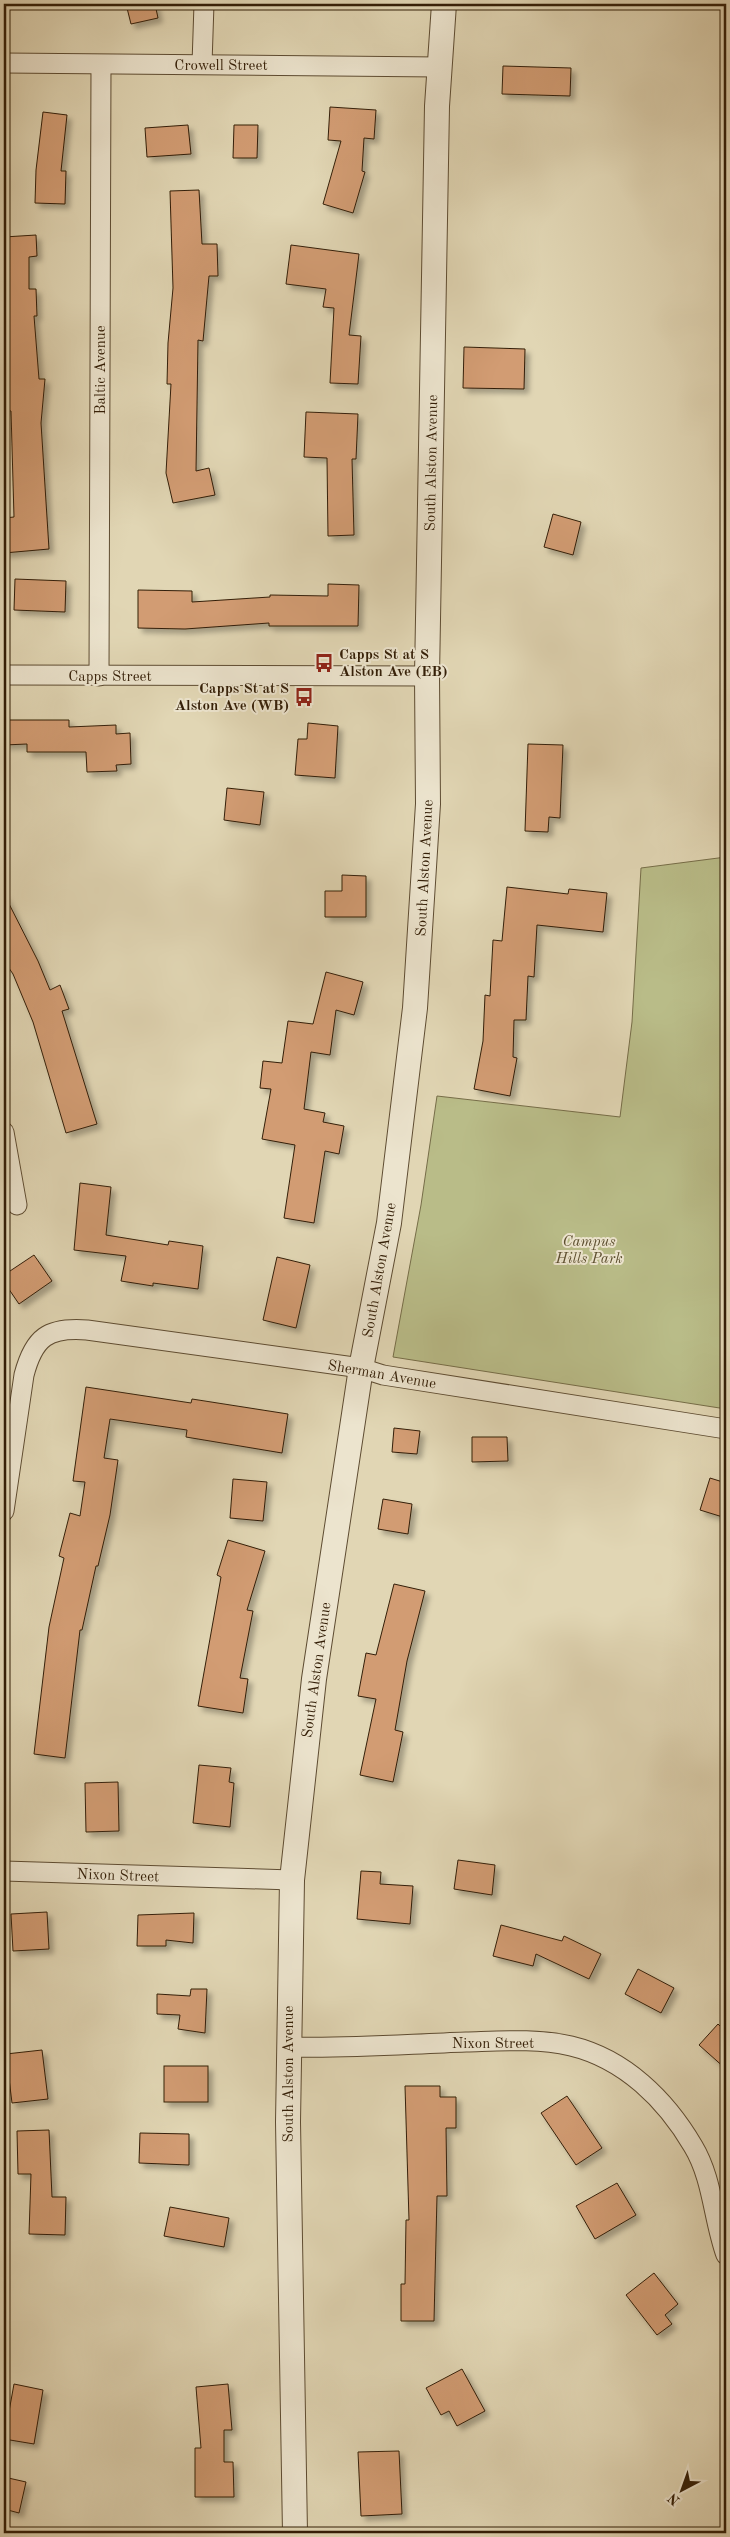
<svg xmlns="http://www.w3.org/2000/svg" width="730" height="2537" viewBox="0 0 730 2537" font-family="'Old Standard TT',serif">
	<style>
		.green { fill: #b9bc88; stroke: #766d48 }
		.building { fill: #d29c73; stroke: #331e07; filter: url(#shadow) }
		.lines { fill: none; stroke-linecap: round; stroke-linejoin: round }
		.minor-casing { stroke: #5e4c32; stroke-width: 21 }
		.tertiary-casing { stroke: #5e4c32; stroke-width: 26 }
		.minor { stroke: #ece4ce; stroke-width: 19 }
		.tertiary { stroke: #ece4ce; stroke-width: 24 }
		.labels { text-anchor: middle; stroke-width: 4; stroke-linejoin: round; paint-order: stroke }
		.street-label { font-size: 15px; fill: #331e07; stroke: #ece4ce }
		.poi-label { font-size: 15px; font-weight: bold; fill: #331e07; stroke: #ece4ce; text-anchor: start }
		.park-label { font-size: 15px; font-style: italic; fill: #5b4d2e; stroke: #ece4ce }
	</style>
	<defs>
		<filter id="shadow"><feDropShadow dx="4.5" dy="4.5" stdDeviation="2.5" flood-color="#0004"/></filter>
	</defs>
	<rect width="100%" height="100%" fill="#e1d6b4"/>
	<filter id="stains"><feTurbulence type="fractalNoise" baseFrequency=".004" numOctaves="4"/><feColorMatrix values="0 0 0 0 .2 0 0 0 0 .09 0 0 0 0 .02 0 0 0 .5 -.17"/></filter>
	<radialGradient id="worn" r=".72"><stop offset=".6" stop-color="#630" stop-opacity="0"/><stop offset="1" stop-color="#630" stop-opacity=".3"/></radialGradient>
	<path class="green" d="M726,857v552l-333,-52 28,-152 16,-109 183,21 12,-95 9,-154z"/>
	<g class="building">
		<path d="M126,4h29l3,14 -27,6z"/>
		<path d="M503,66l68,2 -1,28 -68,-2z"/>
		<path d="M330,107l46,3 -2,29 -10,-1 -2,33 3,1 -12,41 -30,-9 18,-63 -13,-1z"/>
		<path d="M43,112l24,3 -6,56h5l-1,33 -30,-1 1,-33z"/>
		<path d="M188,125l3,29 -44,3 -2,-29z"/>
		<path d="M234,125h24l-1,33h-24z"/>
		<path d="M199,190l3,54h15l1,32h-9l-6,65 -5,-1 -2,131 13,-3 6,27 -42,8 -7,-30 5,-89h-4l1,-41 5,-55 -3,-97z"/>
		<path d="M36,235l1,21 -8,1v32h7l1,27h-3l5,63h6l-4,44 8,126 -45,4v-35l10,-1 -3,-106 -7,-1v-173z"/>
		<path d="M291,245l68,9 -10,81 12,1 -3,48 -28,-1 4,-75 -11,-1 3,-18 -40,-5z"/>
		<path d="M464,347l61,2 -1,40 -61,-1z"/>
		<path d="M306,412l52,2 -2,45h-4l2,76 -26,1 -1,-78 -23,-1z"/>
		<path d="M553,514l28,8 -8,33 -29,-8z"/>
		<path d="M15,579l51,2 -1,31 -51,-2z"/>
		<path d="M328,584l31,1 -1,41h-89v-3l-84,6 -47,-1v-38l54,1v11l78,-5v-2l58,1z"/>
		<path d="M4,720h65v7l47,-2v9l14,-1 1,31 -15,1 1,6 -30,1 -1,-20h-59v-8l-23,1z"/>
		<path d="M308,723l30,3 -3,52 -40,-3 3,-36h9z"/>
		<path d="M528,744l35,1 -3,73 -11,-1 -1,15 -23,-1z"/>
		<path d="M227,788l37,4 -4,33 -36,-5z"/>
		<path d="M342,875l24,1v41h-41v-26h17z"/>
		<path d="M507,887l61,7 1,-5 38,4 -4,39 -66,-7 -3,52 -6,-1 -2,44h-12l-1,37 4,1 -7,38 -36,-7 9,-48 2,-46 5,1 3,-56 9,1z"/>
		<path d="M4,894l34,67 12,29 10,-5 9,24 -7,2 35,113 -31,9 -33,-111 -20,-48 -9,-13z"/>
		<path d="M326,972l37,10 -9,33 -18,-5 -6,45 -19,-3 -7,57 21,4 -2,9 21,4 -5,28 -14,-3 -11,72 -30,-5 11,-73 -33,-6 9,-50 -11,-1 3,-27 19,2 6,-42 25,3z"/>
		<path d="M80,1183l31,4 -5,48 62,10 1,-4 34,5 -5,43 -45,-6v3l-32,-5 5,-25 -52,-6z"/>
		<path d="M34,1255l18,26 -33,23 -15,-22v-7z"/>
		<path d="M277,1257l33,8 -14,63 -33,-8z"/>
		<path d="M86,1387l105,16 1,-4 96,15 -6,39 -96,-16 1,-7 -77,-11 -6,39 14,2 -8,55 -12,51h-2l-14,64h-2l-15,128 -31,-4 15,-127 15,-69 -5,-2 11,-43 10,3 5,-34 -12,-1z"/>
		<path d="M394,1428l26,3 -3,23 -25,-2z"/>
		<path d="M472,1437h35l1,24 -36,1z"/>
		<path d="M710,1478l16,5v35l-26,-8z"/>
		<path d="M233,1479l34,3 -4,39 -33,-3z"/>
		<path d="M383,1499l29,5 -4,30 -30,-5z"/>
		<path d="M228,1540l37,11 -18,59 6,1 -13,67 8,1 -5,34 -45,-7 23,-129 -4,-2z"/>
		<path d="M394,1584l31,7 -18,70 -12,69 8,2 -10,50 -33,-7 16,-76 -18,-3 8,-43 10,2z"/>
		<path d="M199,1765l32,3 -2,14 5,1 -4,44 -37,-4z"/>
		<path d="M118,1782l1,49 -33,1 -1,-49z"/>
		<path d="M458,1860l37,5 -3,30 -38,-6z"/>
		<path d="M361,1871l20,1 -1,12 33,2 -3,38 -53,-5z"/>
		<path d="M47,1912l2,37 -36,2 -2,-37z"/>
		<path d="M194,1913l-1,30 -27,-3v6h-29l1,-31z"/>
		<path d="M501,1925l61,16 2,-5 37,18 -12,25 -53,-25 -3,12 -40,-10z"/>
		<path d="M638,1969l36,19 -13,25 -36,-19z"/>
		<path d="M191,1989h16l-2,44 -27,-4 2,-14 -23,-1v-20l33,2z"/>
		<path d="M718,2024l8,8v37l-27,-24z"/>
		<path d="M42,2050l6,49 -36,4 -6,-49z"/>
		<rect x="164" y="2066" width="44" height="36"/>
		<path d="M405,2086h35v11h16v31h-10l1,68h-10l-3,125h-33v-37h4l1,-64h3z"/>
		<path d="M567,2096l35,52 -26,17 -35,-52z"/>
		<path d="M49,2130l3,67h14l-1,38 -36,-1 2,-60h-13l-1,-43z"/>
		<path d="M140,2133l49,1v31l-50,-2z"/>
		<path d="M617,2183l19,32 -41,24 -19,-33z"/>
		<path d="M170,2207l59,11 -5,29 -60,-11z"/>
		<path d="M654,2273l24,31 -13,11 7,9 -15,11 -31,-40z"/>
		<path d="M462,2369l23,42 -28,15 -8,-15 -8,4 -15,-27z"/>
		<path d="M14,2384l29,6 -9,54 -30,-5z"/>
		<path d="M228,2384l4,46h-8v32h9l1,35h-39v-49h6l-5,-61z"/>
		<path d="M399,2451l3,63 -41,2 -3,-64z"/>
		<path d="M4,2477l22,5 -7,31 -15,-4z"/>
	</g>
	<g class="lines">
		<g class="minor-casing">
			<g id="minor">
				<path d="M4,63l435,4"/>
				<path d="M202,64l2,-60"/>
				<path d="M4,675l423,1"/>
				<path d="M99,676l2,-611"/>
				<path d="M4,1132l13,73"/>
				<path d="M4,1511l20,-136c10,-38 24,-48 63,-45l274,38 22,7 343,54"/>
				<path d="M4,1871l288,9"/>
				<path d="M288,2047c59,2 119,-3 178,-5 34,-1 71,-4 105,4 54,13 95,54 122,100 20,33 20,73 33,109"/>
			</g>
		</g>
		<g class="tertiary-casing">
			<path id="tertiary" d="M295,2533l-7,-411 4,-242 22,-201 47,-311 28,-145 26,-215 13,-204 -1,-128 10,-570 7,-102"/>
		</g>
		<use href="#minor" class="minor"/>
		<use href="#tertiary" class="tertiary"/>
	</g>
	<defs>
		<g id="bus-bare" transform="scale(1.5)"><path d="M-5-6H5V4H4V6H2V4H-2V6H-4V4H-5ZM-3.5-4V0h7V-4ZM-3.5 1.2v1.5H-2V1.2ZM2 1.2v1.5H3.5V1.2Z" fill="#8f2418" stroke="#ece4ce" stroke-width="2.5" paint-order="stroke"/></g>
	</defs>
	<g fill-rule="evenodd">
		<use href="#bus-bare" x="324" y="663"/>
		<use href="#bus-bare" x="304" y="697"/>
	</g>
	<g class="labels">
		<g class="street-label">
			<text x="221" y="70">Crowell Street</text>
			<text transform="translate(100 370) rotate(-90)" y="5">Baltic Avenue</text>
			<text transform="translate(431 463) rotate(-89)" y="5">South Alston Avenue</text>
			<text x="110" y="681">Capps Street</text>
			<text transform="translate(424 868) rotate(-87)" y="5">South Alston Avenue</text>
			<text transform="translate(379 1270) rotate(-80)" y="5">South Alston Avenue</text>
			<text transform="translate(382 1374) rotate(10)" y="5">Sherman Avenue</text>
			<text transform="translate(316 1670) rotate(-82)" y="5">South Alston Avenue</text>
			<text transform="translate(118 1875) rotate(2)" y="5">Nixon Street</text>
			<text x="493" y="2048">Nixon Street</text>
			<text transform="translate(288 2074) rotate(-90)" y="5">South Alston Avenue</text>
		</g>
		<g class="poi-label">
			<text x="339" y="659">Capps St at S<tspan x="339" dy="17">Alston Ave (EB)</tspan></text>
			<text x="289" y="693" text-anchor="end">Capps St at S<tspan x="289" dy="17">Alston Ave (WB)</tspan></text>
		</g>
		<g class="park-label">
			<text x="589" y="1246">Campus<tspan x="589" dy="17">Hills Park</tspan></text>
		</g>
	</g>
	<rect width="730" height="2537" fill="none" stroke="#e1d6b4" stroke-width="20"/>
	<rect x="5" y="5" width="720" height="2527" fill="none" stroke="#331e07" stroke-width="2.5"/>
	<rect x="10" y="10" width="710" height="2517" fill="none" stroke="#331e07"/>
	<g transform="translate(682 2490) rotate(221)" stroke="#ece4ce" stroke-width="4" paint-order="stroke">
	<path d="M0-4L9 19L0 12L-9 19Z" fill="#331e07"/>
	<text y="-8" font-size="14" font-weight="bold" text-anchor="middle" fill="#331e07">N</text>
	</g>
	<rect width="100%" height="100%" filter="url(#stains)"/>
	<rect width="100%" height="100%" fill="url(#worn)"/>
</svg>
